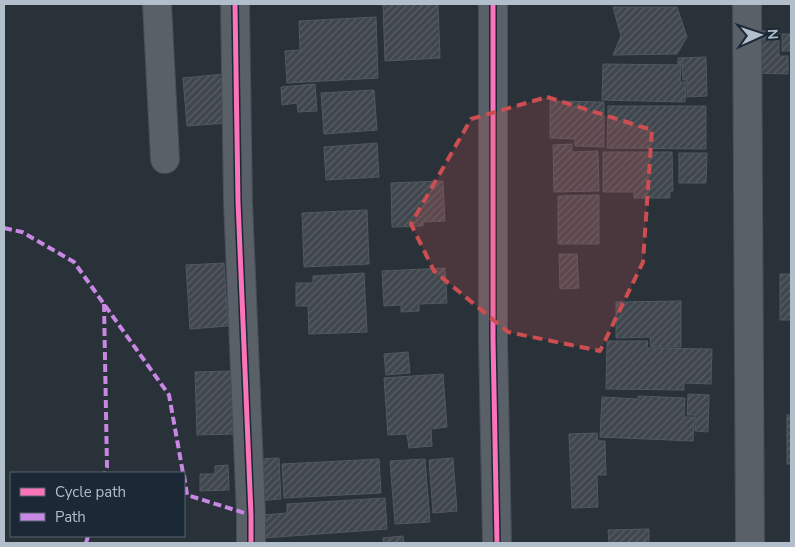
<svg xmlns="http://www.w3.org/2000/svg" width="795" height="547" viewBox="0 0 795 547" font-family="'Nunito Sans',sans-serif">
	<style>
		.building { fill: url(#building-hatch); stroke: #515861 }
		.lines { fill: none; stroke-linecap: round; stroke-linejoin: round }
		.minor-casing { stroke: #474d54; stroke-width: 30 }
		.minor { stroke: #596067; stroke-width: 28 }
		.quiet { stroke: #c787e3; stroke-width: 4; stroke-dasharray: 8 4; stroke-linecap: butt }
		.cycleway-casing { stroke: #1b2835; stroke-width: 8 }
		.cycleway { stroke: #fb73b8; stroke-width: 5 }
		.marked { fill: #cd4e51; fill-opacity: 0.2; stroke: #cd4e51; stroke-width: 4; stroke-dasharray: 10 6; stroke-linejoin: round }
	</style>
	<defs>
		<pattern id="building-hatch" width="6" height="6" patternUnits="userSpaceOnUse" patternTransform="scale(1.25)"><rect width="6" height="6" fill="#40464d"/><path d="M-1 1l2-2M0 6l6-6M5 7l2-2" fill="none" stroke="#595f65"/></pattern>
	</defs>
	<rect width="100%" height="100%" fill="#293139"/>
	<g class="building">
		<path d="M383,4h55l2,54 -55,3z"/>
		<path d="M613,7h64l10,30 -10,17 -64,1 8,-19z"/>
		<path d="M376,17l2,61 -91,5 -2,-32 15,-1 -1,-29z"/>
		<path d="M755,31h24v25h9v18l-34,-1z"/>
		<rect x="782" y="34" width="9" height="17"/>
		<path d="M706,57l1,39 -20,1v-17h-4l-1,-16 -4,1v-7z"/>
		<path d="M603,64l78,1 -1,17h6l-1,20 -83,-2z"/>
		<path d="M224,74l4,49 -41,3 -4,-48z"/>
		<path d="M315,84l2,27 -19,1 -1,-9 -15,2 -1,-18z"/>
		<path d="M374,90l3,40 -53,4 -3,-41z"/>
		<path d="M550,101l54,1v45l-29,-1v-7l-25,-1z"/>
		<path d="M608,106h98v43l-99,-1z"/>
		<path d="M377,143l2,34 -53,3 -2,-33z"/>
		<path d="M572,144v8l26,-1 1,40 -45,1 -1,-47z"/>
		<path d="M603,152h69l1,39h-3v7h-36v-6h-31z"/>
		<path d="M679,153h28l-1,30h-27z"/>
		<path d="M443,181l2,40 -22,1v4l-31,1 -1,-44z"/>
		<path d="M599,195v49h-41v-48z"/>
		<path d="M367,210l2,54 -65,3 -2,-54z"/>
		<path d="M559,254h18l2,34 -19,1z"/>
		<path d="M224,263l4,63 -38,3 -4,-64z"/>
		<path d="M445,268l2,35 -28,1v7l-18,1v-7l-17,1 -2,-35z"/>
		<path d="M364,273l3,59 -58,2 -1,-28h-12v-23h17v-7z"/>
		<rect x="780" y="274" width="11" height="46"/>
		<path d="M681,301v46h-30l-1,-10 -34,1v-36z"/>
		<path d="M607,341h41l-1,7 65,1 -1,35 -27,-1v7l-78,-1z"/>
		<path d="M408,352l2,21 -24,2 -2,-21z"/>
		<path d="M234,371l1,63 -38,1 -2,-63z"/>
		<path d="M443,374l4,53 -16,2 1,17 -23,2 -2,-14 -19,1 -4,-57z"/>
		<path d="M688,394l21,1 -1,37 -13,-1v-16h-8z"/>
		<path d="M638,396l47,2 -1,19h10l-1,24 -93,-4 2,-40 36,2z"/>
		<rect x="787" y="415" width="4" height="49"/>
		<path d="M597,433l1,8h7l1,34h-9l1,32 -26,1 -3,-74z"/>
		<path d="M279,458l2,41 -25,2 -2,-42z"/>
		<path d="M453,458l4,53 -24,2 -4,-53z"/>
		<path d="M379,459l2,34 -97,5 -2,-34z"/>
		<path d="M425,459l5,63 -35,2 -5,-63z"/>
		<path d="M228,465l1,25 -29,1v-17h15v-8z"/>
		<path d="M385,498l2,31 -123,9 -1,-23 24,-2v-9z"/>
		<path d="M649,529v14h-40l-1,-13z"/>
		<path d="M403,536l1,7h-21v-5z"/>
	</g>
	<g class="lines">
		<g class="minor-casing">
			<g id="minor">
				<path d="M157,4l8,155"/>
				<path d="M235,4l3,198 13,313v28"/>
				<path d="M493,4v336l4,203"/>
				<path d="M747,4l3,539"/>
			</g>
		</g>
		<use href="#minor" class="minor"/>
		<g class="quiet">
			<path d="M4,228l18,4 52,30 95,133 14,78"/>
			<path d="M104,304l3,163 -2,6"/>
			<path d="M184,475l3,20 64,20"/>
			<path d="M86,543l2,-7"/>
		</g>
		<g class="cycleway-casing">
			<g id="cycleway">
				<path d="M235,4l3,198 13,313v28"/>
				<path d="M493,4v336l4,203"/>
			</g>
		</g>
		<use href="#cycleway" class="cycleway"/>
	</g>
	<path class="marked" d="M547,97l105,33 -9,132 -43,89 -92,-19 -74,-61 -23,-47 60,-105z"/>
	<rect width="795" height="547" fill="none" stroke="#b2becb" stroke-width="10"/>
	<rect x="10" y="472" width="175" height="65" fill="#1b2835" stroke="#576471"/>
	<rect x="20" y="488" width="25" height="8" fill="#fb73b8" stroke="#576471"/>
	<text x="55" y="497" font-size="15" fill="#b2becb">Cycle path</text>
	<rect x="20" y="513" width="25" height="8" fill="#c787e3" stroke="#576471"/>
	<text x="55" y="522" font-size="15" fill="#b2becb">Path</text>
	<g transform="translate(760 35) rotate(87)" stroke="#1b2835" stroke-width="4" paint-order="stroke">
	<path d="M0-4L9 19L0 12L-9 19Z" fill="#b2becb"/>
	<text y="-8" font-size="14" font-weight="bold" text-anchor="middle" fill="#b2becb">N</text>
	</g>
</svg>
